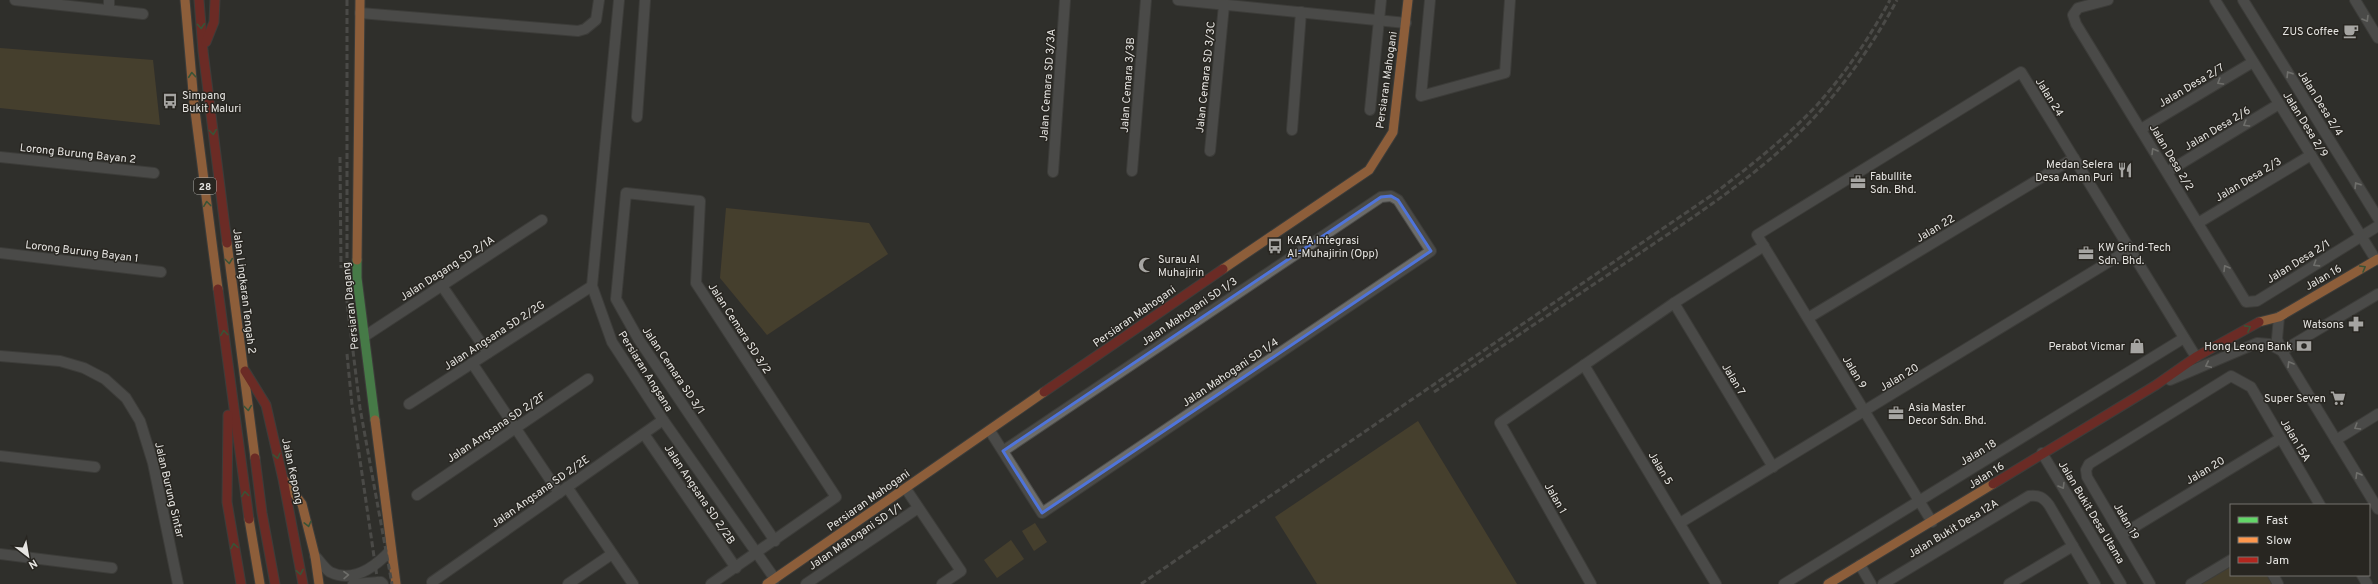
<svg xmlns="http://www.w3.org/2000/svg" width="2378" height="584" viewBox="0 0 2378 584" font-family="Overpass,sans-serif">
	<style>
		.green { fill: #61522f }
		.lines { fill: none; stroke-linecap: round; stroke-linejoin: round }
		.street-casing { stroke: #4d4d4b; stroke-width: 12 }
		.fast-casing { stroke: #4d4d4b; stroke-width: 11 }
		.slow-casing { stroke: #4d4d4b; stroke-width: 11 }
		.jam-casing { stroke: #4d4d4b; stroke-width: 11 }
		.street { stroke: #6c6c6a; stroke-width: 10 }
		.fast { stroke: #63d668; stroke-width: 9 }
		.slow { stroke: #ff974d; stroke-width: 9 }
		.jam { stroke: #b3261e; stroke-width: 9 }
		.rail { stroke: #6c6b68; stroke-width: 3; stroke-dasharray: 6 3; stroke-linecap: butt }
		.oneway { stroke: #bbbbb8 }
		.oneway2 { stroke: #467e44 }
		.marked { fill: none; stroke: #4f74da; stroke-width: 3; stroke-linejoin: round }
		.labels { text-anchor: middle; stroke-width: 3; stroke-linejoin: round; paint-order: stroke }
		.shield { fill: #282621; stroke: #adaca8; stroke-width: 1 }
		.shield-label { font-size: 10px; font-weight: bold; fill: #e6e5e2 }
		.poi-label { font-size: 11px; fill: #e6e5e2; stroke: #282621; text-anchor: end }
		.street-label { font-size: 11px; fill: #e6e5e2; stroke: #282621 }
	</style>
	<rect width="100%" height="100%" fill="#302f2c"/>
	<g class="green">
		<path d="M0,48l153,12 7,65 -160,-17z"/>
		<path d="M726,208l143,15 19,31 -121,81 -47,-57z"/>
		<path d="M1418,421l99,163h-200l-42,-67z"/>
		<path d="M1035,523l12,19 -13,9 -12,-20z"/>
		<path d="M1011,540l13,19 -27,19 -13,-18z"/>
		<path d="M2231,560v15h42l5,9h-87z"/>
	</g>
	<g class="lines">
		<g class="street-casing">
			<g id="street">
				<path d="M15,0l128,14"/>
				<path d="M619,0l-27,286 20,56 51,78 112,159"/>
				<path d="M1178,0l228,23"/>
				<path d="M1430,0l-9,96 84,-23 5,-73"/>
				<path d="M2108,0l-30,8 -5,7 3,9 170,278 11,-1 121,-75"/>
				<path d="M2215,0l161,260"/>
				<path d="M2243,0l135,218"/>
				<path d="M2355,0l23,38"/>
				<path d="M109,10v-10"/>
				<path d="M360,13l218,18 7,-2 11,-9 3,-20"/>
				<path d="M1370,110l11,-110"/>
				<path d="M637,117l8,-117"/>
				<path d="M2141,129l112,-67"/>
				<path d="M1292,130l9,-118"/>
				<path d="M1210,151l14,-146"/>
				<path d="M0,157l154,16"/>
				<path d="M1132,171l14,-171"/>
				<path d="M1053,172l12,-172"/>
				<path d="M2167,172l112,-68"/>
				<path d="M2198,223l113,-68"/>
				<path d="M0,253l161,19"/>
				<path d="M442,286l46,67"/>
				<path d="M1674,303l99,164"/>
				<path d="M2279,317l-2,22 5,12 96,158"/>
				<path d="M1808,318l266,-160"/>
				<path d="M365,336l177,-116"/>
				<path d="M2282,351l96,-57"/>
				<path d="M0,356l60,5 24,7 21,11 21,19 14,23 13,42 25,121"/>
				<path d="M472,363l87,130"/>
				<path d="M1584,365l132,219"/>
				<path d="M2170,380l87,-37 12,1 13,7"/>
				<path d="M409,404l183,-118"/>
				<path d="M990,431l52,82 389,-262 -33,-51 -7,-4 -10,1 -378,254"/>
				<path d="M644,434l92,134"/>
				<path d="M2336,440l42,-26"/>
				<path d="M2042,453l79,131"/>
				<path d="M0,456l95,11"/>
				<path d="M567,487l66,97"/>
				<path d="M906,489l55,82 -19,13"/>
				<path d="M417,495l171,-116"/>
				<path d="M1932,522l-175,-287 264,-163 175,285"/>
				<path d="M1680,523l450,-274"/>
				<path d="M2121,535l160,-97"/>
				<path d="M0,554l112,14"/>
				<path d="M315,556c5,5 9,12 15,16 24,12 46,-6 61,-22"/>
				<path d="M1860,565l11,19"/>
				<path d="M2273,575l5,9"/>
				<path d="M2362,575l5,9"/>
				<path d="M432,582l231,-162"/>
				<path d="M353,584l28,-2 2,2"/>
				<path d="M568,584l44,-30"/>
				<path d="M711,584l125,-87 -140,-214 4,-82 -74,-8 -10,106 23,41 136,201"/>
				<path d="M806,584l112,-76"/>
				<path d="M1591,584l-91,-161 174,-120 90,-57"/>
				<path d="M1784,584l400,-246"/>
				<path d="M1883,584l146,-88c10,-1 14,1 20,9l46,79"/>
				<path d="M2009,584l64,-38"/>
				<path d="M2150,584l-63,-107 -1,-7 3,-6 142,-88 20,11 69,118"/>
				<path d="M2191,584l40,-24"/>
			</g>
		</g>
		<g class="fast-casing">
			<path id="fast" d="M357,260v18l18,142"/>
		</g>
		<g class="slow-casing">
			<g id="slow">
				<path d="M185,0l9,103 24,186"/>
				<path d="M227,243l28,215"/>
				<path d="M357,260l3,-260"/>
				<path d="M1223,269l146,-99 24,-38 15,-132"/>
				<path d="M2259,322l20,-5 99,-58"/>
				<path d="M375,420l21,164"/>
				<path d="M284,480l18,24 13,52 4,28"/>
				<path d="M249,519l11,65"/>
				<path d="M767,584l277,-192"/>
				<path d="M1828,584l165,-100"/>
			</g>
		</g>
		<g class="jam-casing">
			<g id="jam">
				<path d="M199,0l4,51 24,192"/>
				<path d="M206,42l8,-20 1,-22"/>
				<path d="M218,289l31,230"/>
				<path d="M245,371l21,34 17,74 20,105"/>
				<path d="M1044,392l179,-123"/>
				<path d="M228,415l-1,87 14,82"/>
				<path d="M255,458l7,55 13,71"/>
				<path d="M1993,484l163,-99 40,-28 63,-35"/>
			</g>
		</g>
		<use href="#street" class="street"/>
		<use href="#fast" class="fast"/>
		<use href="#slow" class="slow"/>
		<use href="#jam" class="jam"/>
		<g class="rail">
			<path d="M347,0v302l13,106 32,176"/>
			<path d="M340,157l1,111"/>
			<path d="M347,354l5,51 26,179"/>
			<path d="M1434,392c61,-41 123,-83 184,-124 70,-48 147,-95 204,-159 29,-33 54,-70 75,-109"/>
			<path d="M1141,584l574,-391c35,-27 71,-55 102,-88 28,-31 53,-68 73,-105"/>
		</g>
	</g>
	<defs><path id="oneway-chevron" d="M-2-3.5L2.5 0L-2 3.5" fill="none" stroke-width="1.6" stroke-linecap="round" stroke-linejoin="round"/></defs>
	<g class="oneway">
		<use href="#oneway-chevron" transform="translate(2366 19) rotate(59)"/>
		<use href="#oneway-chevron" transform="translate(2289 74) rotate(-122)"/>
		<use href="#oneway-chevron" transform="translate(2220 82) rotate(149)"/>
		<use href="#oneway-chevron" transform="translate(2246 124) rotate(149)"/>
		<use href="#oneway-chevron" transform="translate(2154 151) rotate(-121)"/>
		<use href="#oneway-chevron" transform="translate(2357 185) rotate(-122)"/>
		<use href="#oneway-chevron" transform="translate(2316 264) rotate(148)"/>
		<use href="#oneway-chevron" transform="translate(2226 268) rotate(-121)"/>
		<use href="#oneway-chevron" transform="translate(2290 364) rotate(-121)"/>
		<use href="#oneway-chevron" transform="translate(2208 365) rotate(155)"/>
		<use href="#oneway-chevron" transform="translate(2357 427) rotate(149)"/>
		<use href="#oneway-chevron" transform="translate(2358 475) rotate(-121)"/>
		<use href="#oneway-chevron" transform="translate(2062 486) rotate(59)"/>
		<use href="#oneway-chevron" transform="translate(346 575) rotate(-1)"/>
	</g>
	<g class="oneway2">
		<use href="#oneway-chevron" transform="translate(201 26) rotate(86)"/>
		<use href="#oneway-chevron" transform="translate(192 75) rotate(-95)"/>
		<use href="#oneway-chevron" transform="translate(213 132) rotate(83)"/>
		<use href="#oneway-chevron" transform="translate(207 204) rotate(-97)"/>
		<use href="#oneway-chevron" transform="translate(229 261) rotate(83)"/>
		<use href="#oneway-chevron" transform="translate(2363 268) rotate(-30)"/>
		<use href="#oneway-chevron" transform="translate(2248 328) rotate(-29)"/>
		<use href="#oneway-chevron" transform="translate(224 333) rotate(-97)"/>
		<use href="#oneway-chevron" transform="translate(248 408) rotate(83)"/>
		<use href="#oneway-chevron" transform="translate(277 456) rotate(77)"/>
		<use href="#oneway-chevron" transform="translate(245 494) rotate(-98)"/>
		<use href="#oneway-chevron" transform="translate(308 524) rotate(76)"/>
		<use href="#oneway-chevron" transform="translate(234 546) rotate(-100)"/>
		<use href="#oneway-chevron" transform="translate(300 572) rotate(79)"/>
	</g>
	<path d="M0 0H2378V584H0ZM1391,196l7,4 33,51 -389,262 -39,-62 378,-254z" fill="#302f2c" fill-opacity=".55" fill-rule="evenodd"/>
	<path class="marked" d="M1391,196l7,4 33,51 -389,262 -39,-62 378,-254z"/>
	<defs>
		<g id="cafe-bare" transform="scale(1.2)"><path d="M-5.5-4.5H6V0H3Q3 3.5 0 3.5H-2.5Q-5.5 3.5-5.5 0ZM3-3.2v2h1.7v-2ZM-6 4.5H4V6H-6Z" fill="#a6a5a2" stroke="#282621" stroke-width="2.5" paint-order="stroke"/></g>
		<g id="bus-bare" transform="scale(1.2)"><path d="M-5-6H5V4H4V6H2V4H-2V6H-4V4H-5ZM-3.5-4V0h7V-4ZM-3.5 1.2v1.5H-2V1.2ZM2 1.2v1.5H3.5V1.2Z" fill="#a6a5a2" stroke="#282621" stroke-width="2.5" paint-order="stroke"/></g>
		<g id="restaurant-bare" transform="scale(1.2)"><path d="M-5-6h1v4h1v-4h1v4h1v-4h1v5L-1.5 .5V6h-2V.5L-5-1ZM5-6V6H3V1.5H1.5Q1.5-4 5-6Z" fill="#a6a5a2" stroke="#282621" stroke-width="2.5" paint-order="stroke"/></g>
		<g id="office-bare" transform="scale(1.2)"><path d="M-6-3h4V-5.5h4V-3h4V5H-6ZM-1-4.5V-3h2v-1.5ZM-6 0V1H6V0Z" fill="#a6a5a2" stroke="#282621" stroke-width="2.5" paint-order="stroke"/></g>
		<g id="mosque-bare" transform="scale(1.2)"><path d="M3.5-4.9A6 6 0 1 0 3.5 4.9A5 5 0 1 1 3.5-4.9Z" fill="#a6a5a2" stroke="#282621" stroke-width="2.5" paint-order="stroke"/></g>
		<g id="pharmacy-bare" transform="scale(1.2)"><path d="M-2-6h4v4h4v4h-4v4h-4v-4h-4v-4h4Z" fill="#a6a5a2" stroke="#282621" stroke-width="2.5" paint-order="stroke"/></g>
		<g id="shop-bare" transform="scale(1.2)"><path d="M-5-2.5h2.3a2.7 3.5 0 0 1 5.4 0H5L5.5 6h-11ZM-1.5-2.5h3a1.5 2.3 0 0 0-3 0Z" fill="#a6a5a2" stroke="#282621" stroke-width="2.5" paint-order="stroke"/></g>
		<g id="bank-bare" transform="scale(1.2)"><path d="M-6-4H6V4H-6ZM0-2.3a2.3 2.3 0 1 0 0 4.6a2.3 2.3 0 1 0 0-4.6Z" fill="#a6a5a2" stroke="#282621" stroke-width="2.5" paint-order="stroke"/></g>
		<g id="supermarket-bare" transform="scale(1.2)"><path d="M-6-5.5h2.5l.6 2H6L4.5 2H-2.5L-4.4-4H-6ZM-1.5 3.2a1.3 1.3 0 1 0 .1 0ZM3 3.2a1.3 1.3 0 1 0 .1 0Z" fill="#a6a5a2" stroke="#282621" stroke-width="2.5" paint-order="stroke"/></g>
	</defs>
	<g fill-rule="evenodd">
		<use href="#cafe-bare" x="2351" y="31"/>
		<use href="#bus-bare" x="170" y="101"/>
		<use href="#restaurant-bare" x="2125" y="170"/>
		<use href="#office-bare" x="1858" y="182"/>
		<use href="#bus-bare" x="1275" y="246"/>
		<use href="#office-bare" x="2086" y="253"/>
		<use href="#mosque-bare" x="1146" y="265"/>
		<use href="#pharmacy-bare" x="2356" y="324"/>
		<use href="#shop-bare" x="2137" y="346"/>
		<use href="#bank-bare" x="2304" y="346"/>
		<use href="#supermarket-bare" x="2338" y="398"/>
		<use href="#office-bare" x="1896" y="413"/>
	</g>
	<g class="labels">
		<rect class="shield" x="194" y="178" width="22" height="16" rx="3"/>
		<g class="shield-label">
			<text x="205" y="190">28</text>
		</g>
		<g class="poi-label">
			<text x="2339" y="35">ZUS Coffee</text>
			<text x="182" y="99" text-anchor="start">Simpang<tspan x="182" dy="13">Bukit Maluri</tspan></text>
			<text x="2113" y="168">Medan Selera<tspan x="2113" dy="13">Desa Aman Puri</tspan></text>
			<text x="1870" y="180" text-anchor="start">Fabullite<tspan x="1870" dy="13">Sdn. Bhd.</tspan></text>
			<text x="1287" y="244" text-anchor="start">KAFA Integrasi<tspan x="1287" dy="13">Al-Muhajirin (Opp)</tspan></text>
			<text x="2098" y="251" text-anchor="start">KW Grind-Tech<tspan x="2098" dy="13">Sdn. Bhd.</tspan></text>
			<text x="1158" y="263" text-anchor="start">Surau Al<tspan x="1158" dy="13">Muhajirin</tspan></text>
			<text x="2344" y="328">Watsons</text>
			<text x="2125" y="350">Perabot Vicmar</text>
			<text x="2292" y="350">Hong Leong Bank</text>
			<text x="2326" y="402">Super Seven</text>
			<text x="1908" y="411" text-anchor="start">Asia Master<tspan x="1908" dy="13">Decor Sdn. Bhd.</tspan></text>
		</g>
		<g class="street-label">
			<text transform="translate(1205 77) rotate(-84)" y="4">Jalan Cemara SD 3/3C</text>
			<text transform="translate(1386 80) rotate(-82)" y="4">Persiaran Mahogani</text>
			<text transform="translate(1047 85) rotate(-86)" y="4">Jalan Cemara SD 3/3A</text>
			<text transform="translate(1127 85) rotate(-86)" y="4">Jalan Cemara 3/3B</text>
			<text transform="translate(2191 85) rotate(-31)" y="4">Jalan Desa 2/7</text>
			<text transform="translate(2050 97) rotate(58)" y="4">Jalan 24</text>
			<text transform="translate(2321 103) rotate(58)" y="4">Jalan Desa 2/4</text>
			<text transform="translate(2306 124) rotate(58)" y="4">Jalan Desa 2/9</text>
			<text transform="translate(2217 128) rotate(-31)" y="4">Jalan Desa 2/6</text>
			<text transform="translate(78 153) rotate(6)" y="4">Lorong Burung Bayan 2</text>
			<text transform="translate(2172 157) rotate(59)" y="4">Jalan Desa 2/2</text>
			<text transform="translate(2248 179) rotate(-31)" y="4">Jalan Desa 2/3</text>
			<text transform="translate(1935 228) rotate(-31)" y="4">Jalan 22</text>
			<text transform="translate(82 251) rotate(7)" y="4">Lorong Burung Bayan 1</text>
			<text transform="translate(2298 261) rotate(-32)" y="4">Jalan Desa 2/1</text>
			<text transform="translate(447 268) rotate(-33)" y="4">Jalan Dagang SD 2/1A</text>
			<text transform="translate(2323 277) rotate(-30)" y="4">Jalan 16</text>
			<text transform="translate(245 291) rotate(83)" y="4">Jalan Lingkaran Tengah 2</text>
			<text transform="translate(350 306) rotate(-96)" y="4">Persiaran Dagang</text>
			<text transform="translate(1189 311) rotate(-34)" y="4">Jalan Mahogani SD 1/3</text>
			<text transform="translate(1134 316) rotate(-35)" y="4">Persiaran Mahogani</text>
			<text transform="translate(740 328) rotate(57)" y="4">Jalan Cemara SD 3/2</text>
			<text transform="translate(494 335) rotate(-33)" y="4">Jalan Angsana SD 2/2G</text>
			<text transform="translate(674 370) rotate(56)" y="4">Jalan Cemara SD 3/1</text>
			<text transform="translate(646 371) rotate(58)" y="4">Persiaran Angsana</text>
			<text transform="translate(1230 372) rotate(-34)" y="4">Jalan Mahogani SD 1/4</text>
			<text transform="translate(1855 372) rotate(59)" y="4">Jalan 9</text>
			<text transform="translate(1899 377) rotate(-31)" y="4">Jalan 20</text>
			<text transform="translate(1734 379) rotate(59)" y="4">Jalan 7</text>
			<text transform="translate(496 427) rotate(-34)" y="4">Jalan Angsana SD 2/2F</text>
			<text transform="translate(2296 440) rotate(59)" y="4">Jalan 15A</text>
			<text transform="translate(1978 452) rotate(-31)" y="4">Jalan 18</text>
			<text transform="translate(1661 468) rotate(59)" y="4">Jalan 5</text>
			<text transform="translate(2205 470) rotate(-31)" y="4">Jalan 20</text>
			<text transform="translate(293 471) rotate(78)" y="4">Jalan Kepong</text>
			<text transform="translate(1986 475) rotate(-32)" y="4">Jalan 16</text>
			<text transform="translate(170 490) rotate(77)" y="4">Jalan Burung Sintar</text>
			<text transform="translate(540 491) rotate(-35)" y="4">Jalan Angsana SD 2/2E</text>
			<text transform="translate(700 494) rotate(56)" y="4">Jalan Angsana SD 2/2B</text>
			<text transform="translate(1556 498) rotate(60)" y="4">Jalan 1</text>
			<text transform="translate(868 500) rotate(-35)" y="4">Persiaran Mahogani</text>
			<text transform="translate(2092 512) rotate(59)" y="4">Jalan Bukit Desa Utama</text>
			<text transform="translate(2127 521) rotate(60)" y="4">Jalan 19</text>
			<text transform="translate(1953 528) rotate(-31)" y="4">Jalan Bukit Desa 12A</text>
			<text transform="translate(855 536) rotate(-34)" y="4">Jalan Mahogani SD 1/1</text>
		</g>
	</g>
	<rect x="2230" y="504" width="140" height="72" fill="#282621" stroke="#74726e"/>
	<rect x="2238" y="517" width="20" height="6" fill="#63d668" stroke="#74726e"/>
	<text x="2266" y="524" font-size="12" fill="#e6e5e2">Fast</text>
	<rect x="2238" y="537" width="20" height="6" fill="#ff974d" stroke="#74726e"/>
	<text x="2266" y="544" font-size="12" fill="#e6e5e2">Slow</text>
	<rect x="2238" y="557" width="20" height="6" fill="#b3261e" stroke="#74726e"/>
	<text x="2266" y="564" font-size="12" fill="#e6e5e2">Jam</text>
	<g transform="translate(28 556) rotate(149)" stroke="#282621" stroke-width="3" paint-order="stroke">
	<path d="M0-3L7 15L0 10L-7 15Z" fill="#e6e5e2"/>
	<text y="-6" font-size="11" font-weight="bold" text-anchor="middle" fill="#e6e5e2">N</text>
	</g>
</svg>
